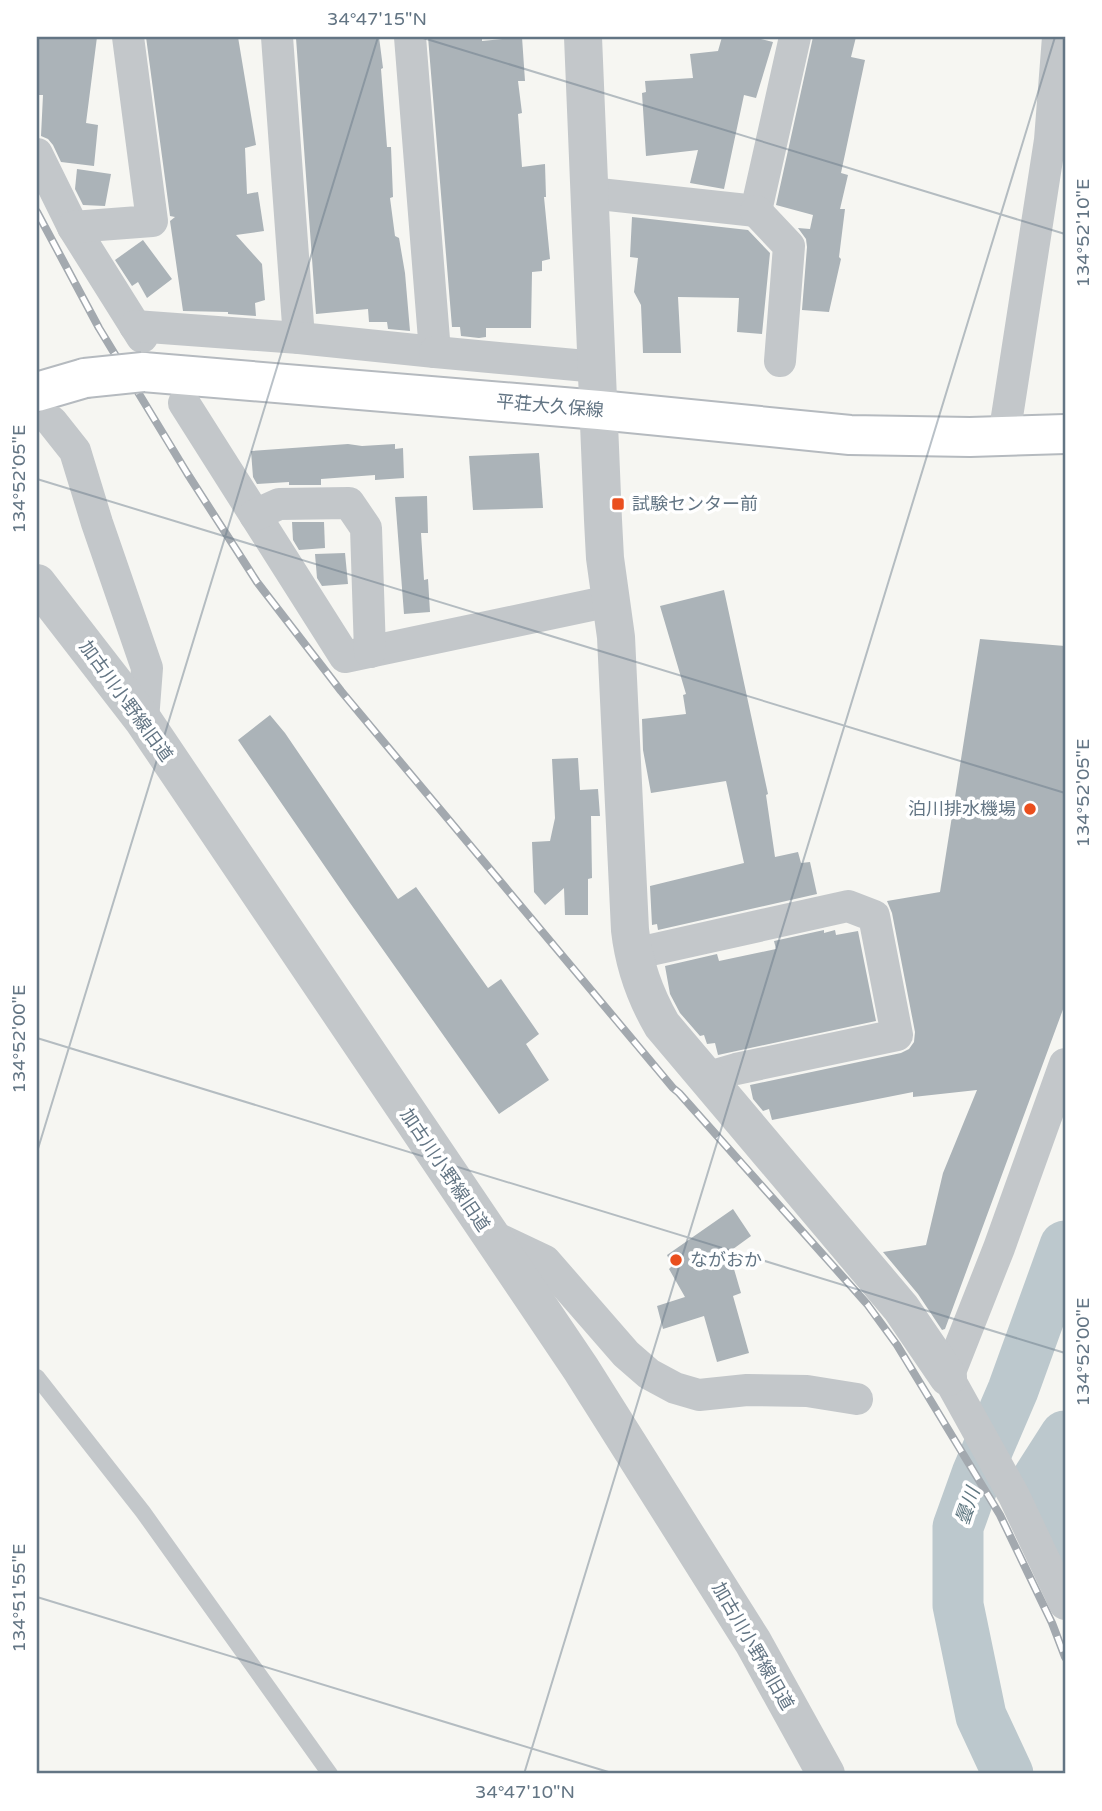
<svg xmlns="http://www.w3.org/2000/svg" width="1102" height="1811" viewBox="0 0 1102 1811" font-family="'Varela Round','Noto Sans JP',sans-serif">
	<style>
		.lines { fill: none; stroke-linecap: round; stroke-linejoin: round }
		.river { stroke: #bcc8cd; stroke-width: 51 }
		.building { fill: #abb3b8 }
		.secondary-casing { stroke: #b5babf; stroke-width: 42 }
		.service { stroke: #c3c7ca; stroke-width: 16 }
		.minor { stroke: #c3c7ca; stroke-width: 32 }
		.tertiary { stroke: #c3c7ca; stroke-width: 38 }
		.secondary { stroke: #fff; stroke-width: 38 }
		.rail-casing { stroke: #a3a9af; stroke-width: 8 }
		.rail { stroke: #fff; stroke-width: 5; stroke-dasharray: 16; stroke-linecap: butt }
		.secondary-bridge-casing { stroke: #b5babf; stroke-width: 42; stroke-linecap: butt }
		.secondary-bridge { stroke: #fff; stroke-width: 38 }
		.ticks { fill: none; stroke: #637584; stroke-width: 2; stroke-opacity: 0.45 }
		.poi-dot { fill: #ea4f1e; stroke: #fff; stroke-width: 2.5 }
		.labels { text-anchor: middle; stroke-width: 7; stroke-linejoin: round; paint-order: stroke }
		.street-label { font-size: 18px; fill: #637584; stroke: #fff }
		.poi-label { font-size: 18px; fill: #637584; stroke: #fff; text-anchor: start }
		.water-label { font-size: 19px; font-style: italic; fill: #5f7781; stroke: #fff }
		.neatline { fill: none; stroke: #637584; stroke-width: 2.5 }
		.ticks-label { font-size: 18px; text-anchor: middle; fill: #637584 }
	</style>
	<rect width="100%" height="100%" fill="#f6f6f2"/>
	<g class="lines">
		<g class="river">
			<path d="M1065,1436l-30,47 30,62"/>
			<path d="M1008,1774l-27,-58 -23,-111v-78l19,-53 36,-84 52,-144"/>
		</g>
	</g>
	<g class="building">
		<path d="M37,37h60l-11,86 12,2 -4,41 -33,-4 -8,-17 -5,-6 -7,-3 2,-41h-6z"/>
		<path d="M146,37h92l18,108 -11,3 2,46 11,-2 6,39 -28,4 26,29 3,36 -10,3 1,13 -28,-2v-2l-45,-1 -13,-90 5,-4 -5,-1z"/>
		<path d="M307,37h72l4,31 -2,1 6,78h4l2,50 -3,1 5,38 4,2 6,35 5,58 -22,-2 -1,-7h-18l-1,-13 -52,5 -20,-276z"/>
		<path d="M428,37h54v4l40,-4 3,44h-7l4,32 -4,1 4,53 23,-3 1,33h-2l6,62 -8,2v10l-10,1 -1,56h-45v9l-7,1 -18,-2 -1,-9h-8z"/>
		<path d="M722,37h31l20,5 -17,56 -12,-3 -20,94 -34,-6 8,-33 -52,6 -4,-63 4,-1 -1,-11 48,-3 -3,-24 28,-3z"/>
		<path d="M813,37h43l-5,20 14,3 -24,113 7,2 -8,34h5l-6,48 2,2 -12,53 -27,-2 5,-63 -1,-8 -8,-11 12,1 3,-14 -37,-10z"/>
		<path d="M77,169l34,5 -6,32 -22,-1 -8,-16z"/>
		<path d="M632,217l116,13 22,23 -8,81 -25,-2 2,-34 -61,-1 3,56h-38l-2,-48 -7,-13 4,-34 -8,-1z"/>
		<path d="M143,240l29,39 -25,19 -9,-16 -6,4 -17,-26z"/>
		<path d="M348,444l14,2 33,-2v5l8,-1 1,30 -29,2v-5l-54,4v6h-32v-3l-32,2 -4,-7 -2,-26z"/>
		<path d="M539,453l4,55 -70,2 -4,-54z"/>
		<path d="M427,496l1,37h-7l3,47 4,-1 2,33 -26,2 -9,-117z"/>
		<path d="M292,522h32l1,26 -26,2 -6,-10z"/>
		<path d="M345,553l3,31 -26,2 -5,-8 -2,-24z"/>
		<path d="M724,590l44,204 -2,1 9,62 23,-5 3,11 9,-1 7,32 -159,36 -1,-6 -5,1 -2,-39 94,-23 -18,-82 -75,12 -8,-43 -1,-31 44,-5 -3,-19 3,-1 -26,-88z"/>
		<path d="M980,639l85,7v358l-120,325 -3,1 -24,-36 -35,-42 43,-7 17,-72 34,-83 -64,7v-5l-141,28 -3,-11 -6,2 -10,-12 -3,-14 151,-32 8,-4 5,-7 1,-10 -23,-119 -5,-12 53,-9z"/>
		<path d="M270,715l15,18 113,166 18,-12 72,101 13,-9 38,55 -13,10 23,36 -50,34 -149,-211 -112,-163z"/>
		<path d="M578,758l2,32 18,-1 2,27h-9l1,62 -4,1v36h-23l-1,-27 -19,17 -11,-13 -2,-50 18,-1 5,-23 -3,-59z"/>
		<path d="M824,930v3l11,-3 1,5 22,-4 18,90 -158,34 -3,-12 -8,1 -3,-9 -4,1 -20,-23 -10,-19 -5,-28 52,-12 2,7 57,-12 -2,-8z"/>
		<path d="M733,1209l18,27 -22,16 12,41 -8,3 16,57 -32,9 -13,-46 -41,13 -6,-23 28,-9 -16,-28 3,-3 -5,-11z"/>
	</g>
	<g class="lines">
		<g class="secondary-casing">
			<g id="secondary">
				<path d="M143,372l456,38 251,25 120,2 95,-3"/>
				<path d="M37,392l48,-14"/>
			</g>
		</g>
		<path class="service" d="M37,1377l106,135 187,262"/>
		<g class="minor">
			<path d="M277,37l22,301"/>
			<path d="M37,154l36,73 69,110"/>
			<path d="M590,193l166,18 39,-174"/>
			<path d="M756,211l33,35 -9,115"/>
			<path d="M73,227l79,-6 -24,-184"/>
			<path d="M135,326l164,12 136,14 -25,-315"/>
			<path d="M435,352l162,15"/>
			<path d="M184,403l161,254 265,-56"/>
			<path d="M52,422l23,29 22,72 50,145 -4,52"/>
			<path d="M1004,436l46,-296 8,-103"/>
			<path d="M255,515l24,-11 70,-1 17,25 4,124"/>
			<path d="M633,954l215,-48 26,10 23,119 -161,34 -31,9"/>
			<path d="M1065,1064l-66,184 -51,129 66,119 51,108"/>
			<path d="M488,1234l57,27 81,93 23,20 26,14 24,7 48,-5 60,1 50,8"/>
		</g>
		<g class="tertiary">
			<path d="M583,37l20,483 2,38 11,79 14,293c4,35 14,64 32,95l239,283 47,69"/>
			<path d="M37,583l106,137 438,649 172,273 73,132"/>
		</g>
		<use href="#secondary" class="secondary"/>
		<g class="rail-casing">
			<path id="rail" d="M37,212l62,116 88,145 70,109 84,109 332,397 6,5 188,211 30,41 103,170 52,108 13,34"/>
		</g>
		<use href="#rail" class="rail"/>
		<g class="secondary-bridge-casing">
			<path id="secondary-bridge" d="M85,378l58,-6"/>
		</g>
		<use href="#secondary-bridge" class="secondary-bridge"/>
	</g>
	<path class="ticks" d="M420,37l645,197M37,479l1028,314M37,1038l1028,315M37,1152l341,-1115M37,1597l578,177M524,1774l531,-1737"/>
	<g class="poi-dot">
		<rect x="611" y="497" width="14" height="14" rx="3.5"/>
		<circle cx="1030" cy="809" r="7"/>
		<circle cx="676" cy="1260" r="7"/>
	</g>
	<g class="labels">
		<g class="street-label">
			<text transform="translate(550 406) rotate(5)" y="6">平荘大久保線</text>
			<text transform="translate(126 701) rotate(54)" y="6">加古川小野線旧道</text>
			<text transform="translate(445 1170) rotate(56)" y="6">加古川小野線旧道</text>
			<text transform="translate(753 1646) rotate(60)" y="6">加古川小野線旧道</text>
		</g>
		<g class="poi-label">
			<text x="632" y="510">試験センター前</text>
			<text x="1016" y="815" text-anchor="end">泊川排水機場</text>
			<text x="690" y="1266">ながおか</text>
		</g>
		<g class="water-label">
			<text transform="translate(967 1506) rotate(-71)" y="7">曇川</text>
		</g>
	</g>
	<rect width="1102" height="1811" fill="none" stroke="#ffffff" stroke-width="77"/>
	<rect x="38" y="38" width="1026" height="1734" class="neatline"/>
	<g class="ticks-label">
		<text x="377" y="25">34°47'15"N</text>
		<text transform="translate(1083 233) rotate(-90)" y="6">134°52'10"E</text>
		<text transform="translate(19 479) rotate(-90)" y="6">134°52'05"E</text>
		<text transform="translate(1083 793) rotate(-90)" y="6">134°52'05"E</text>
		<text transform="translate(19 1039) rotate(-90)" y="6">134°52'00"E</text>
		<text transform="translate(1083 1352) rotate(-90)" y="6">134°52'00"E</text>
		<text transform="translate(19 1598) rotate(-90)" y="6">134°51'55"E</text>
		<text x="525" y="1798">34°47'10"N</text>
	</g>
</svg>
